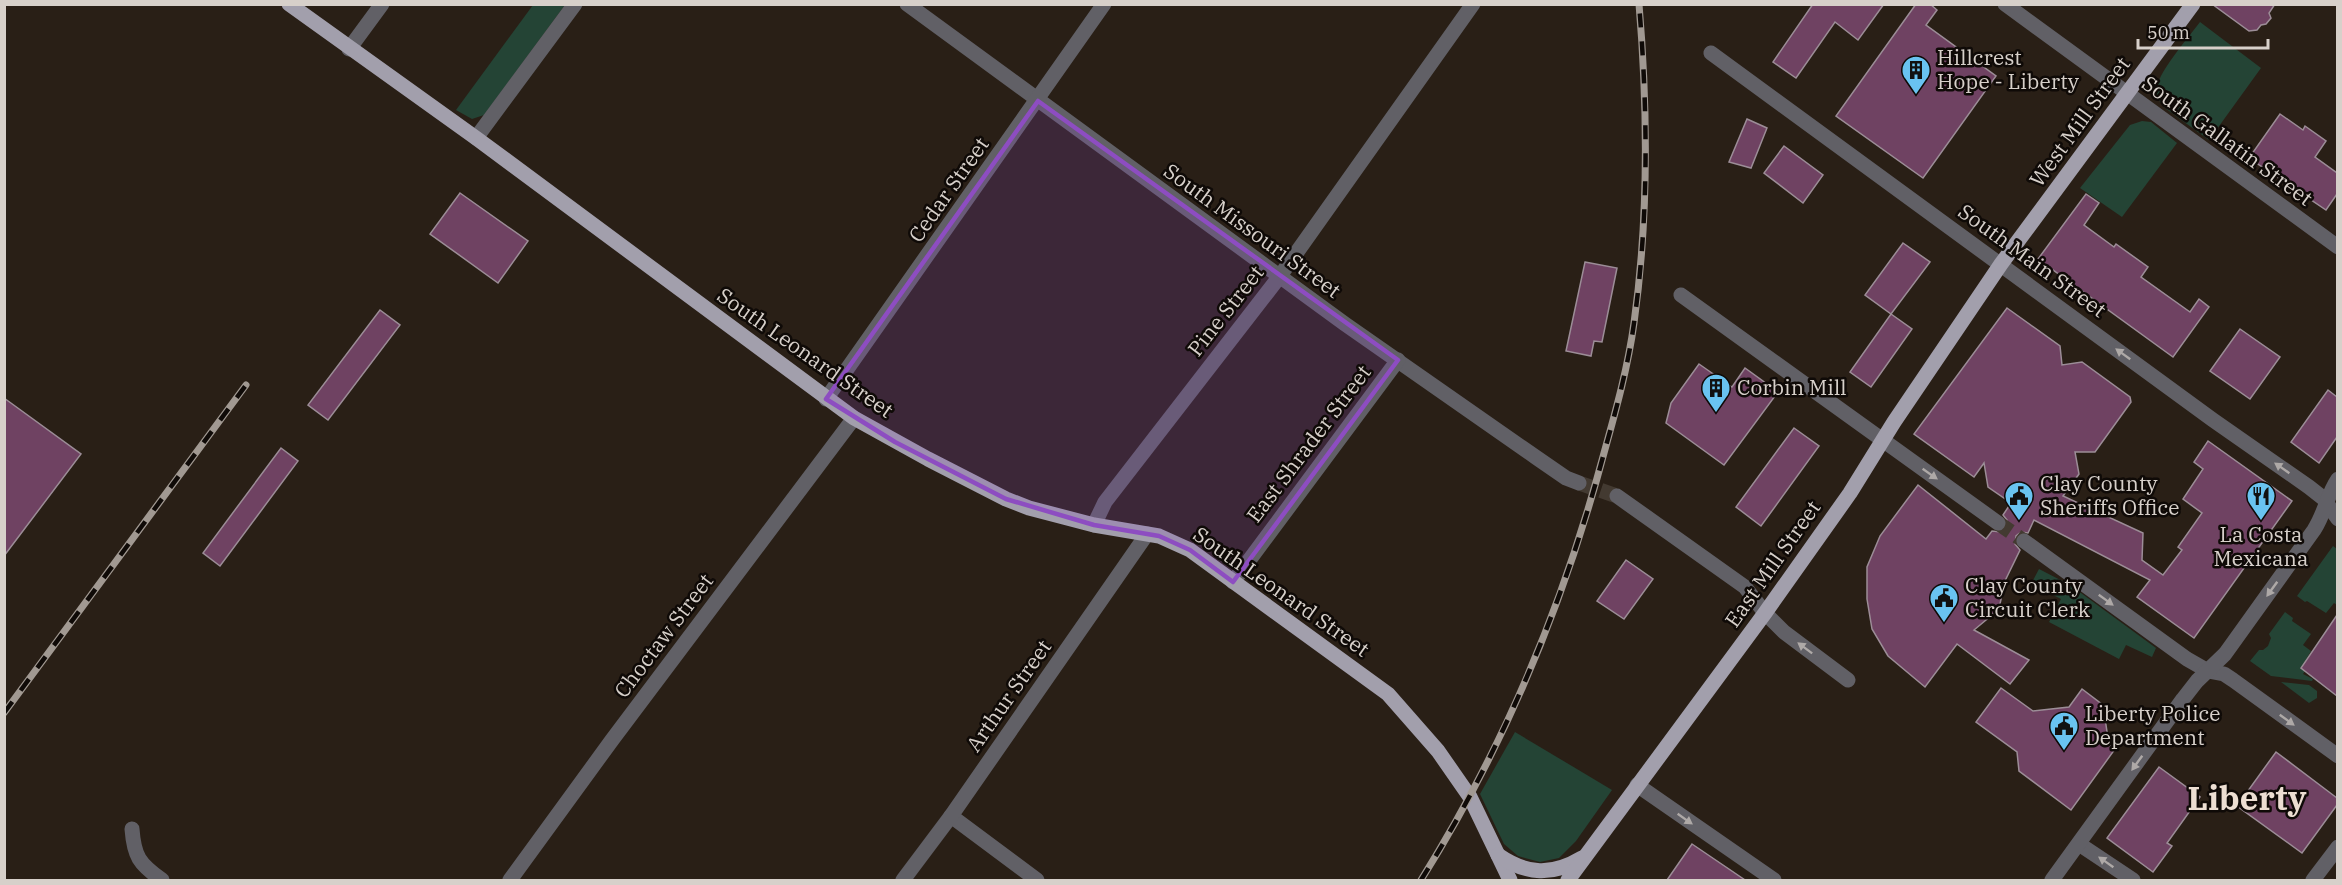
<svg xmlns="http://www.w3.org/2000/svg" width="2342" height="885" viewBox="0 0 2342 885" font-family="'IBM Plex Serif',serif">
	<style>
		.green { fill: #244435 }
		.building { fill: #6f4262; stroke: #9c8d97; stroke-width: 1.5 }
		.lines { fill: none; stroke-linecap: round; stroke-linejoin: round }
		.minor-tunnel { stroke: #433a31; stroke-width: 15; stroke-dasharray: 15 8; stroke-linecap: butt }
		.minor { stroke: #616066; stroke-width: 15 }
		.major { stroke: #a29fac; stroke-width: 15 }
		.rail-casing { stroke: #a19992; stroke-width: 7 }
		.rail { stroke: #0f0a07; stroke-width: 4.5; stroke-dasharray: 14; stroke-linecap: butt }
		.oneway { fill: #aea9a7 }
		.marked { fill: #8d4dc1; fill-opacity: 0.2; stroke: #8d4dc1; stroke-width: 4.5; stroke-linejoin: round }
		.labels { text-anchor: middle; stroke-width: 5; stroke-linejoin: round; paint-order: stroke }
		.poi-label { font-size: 21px; fill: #d7d0ca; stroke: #0f0a07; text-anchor: start }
		.street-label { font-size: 21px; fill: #d7d0ca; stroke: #0f0a07 }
		.town-label { font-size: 33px; font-weight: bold; fill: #ecded2; stroke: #0f0a07 }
	</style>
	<rect width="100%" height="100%" fill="#291f16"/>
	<g class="green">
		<path d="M533,5h32l-81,110 -12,4 -16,-9z"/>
		<path d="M2200,22l61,46 -52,72 -44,-32c-4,-4 -8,-10 -9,-16 0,-18 33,-55 44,-70z"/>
		<path d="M2142,121l9,1 26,21 -55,74 -42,-29 50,-63z"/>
		<path d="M2333,546l4,3v56l-3,-2 -8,10 -19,-12 -2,1 -8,-6z"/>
		<path d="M2039,569l31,16 86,63 -4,9 -26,-12 -7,14 -70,-37 12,-23 -30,-15z"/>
		<path d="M2285,612l8,6 -1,3 19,13 -8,11 8,6 -10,17 4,3 -2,3 10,5 -1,2 -41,-5 -21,-15 9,-11h4l5,-4 3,-8 -2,-4z"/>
		<path d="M2281,682l28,3 8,6v7l-8,5z"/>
		<path d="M1515,732l97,58 -36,51 -17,17 -19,4 -22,-6 -14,-12 -24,-50z"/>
	</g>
	<g class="building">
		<path d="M1813,4h71l-26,36 -23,-18 -39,56 -23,-16z"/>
		<path d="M1916,4h14l7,6 -11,15 70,51 -73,102 -87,-62z"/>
		<path d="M2212,4h63l-6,9 2,5 -5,6 -5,1 -4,5 -8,1z"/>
		<path d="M2280,114l23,16 2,-4 21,15 -11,16 22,16v21l-11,16 -77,-52z"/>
		<path d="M1747,119l20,9 -16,40 -22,-6z"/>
		<path d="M1784,146l39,29 -20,28 -39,-30z"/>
		<path d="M460,193l68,48 -30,42 -68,-49z"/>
		<path d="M2086,194l13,9 -15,22 30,22 2,-3 32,23 -7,10 49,35 9,-13 10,8 -36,50 -135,-98z"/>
		<path d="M1903,243l27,19 -39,52 -26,-19z"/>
		<path d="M1585,262l32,6 -15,74 -8,-1 -3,15 -25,-5z"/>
		<path d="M2007,308l53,38 2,19 20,-3 48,35 1,5 -36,50h-20l4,22 -16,22 80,37 -1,27 21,15 19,-25 -4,-3 24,-34 -19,-14 20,-30 -9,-7 14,-21 84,60 -98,137 -57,-41 13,-17 -116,-60 -6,13 -7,-1 -5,4 -1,8 5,6 -18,37 1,3 -3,14 -8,11 -18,15 55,30 -19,24 -53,-40 -32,43 -37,-31 -16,-27 -5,-30v-32l13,-31 38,-51 68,54 6,-8 9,1 5,-4 1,-8 -4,-5 8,-12 -23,-16 -4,-24 -10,14 -60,-43z"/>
		<path d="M380,310l20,15 -72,95 -20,-15z"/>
		<path d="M1891,314l21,15 -41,58 -21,-15z"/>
		<path d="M2240,329l40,28 -30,42 -40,-28z"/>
		<path d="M1699,364l33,23 13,-19 33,24 -54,73 -58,-42 5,-20z"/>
		<path d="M2328,390l9,7v40l-18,26 -28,-21z"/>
		<path d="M4,398l77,56 -77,102z"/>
		<path d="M1794,428l25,18 -58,80 -25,-19z"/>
		<path d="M281,448l17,13 -78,105 -17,-13z"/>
		<path d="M1626,560l27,19 -29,40 -27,-18z"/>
		<path d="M2337,615v81l-36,-28z"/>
		<path d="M2001,688l32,23 36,-4 13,-18 21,16 6,40 6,4 -44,61 -52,-39 -2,-19 -41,-30z"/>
		<path d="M2276,752l61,46v7l-35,48 -65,-47z"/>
		<path d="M2159,767l41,30 -33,46 5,3 -19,26 -46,-34z"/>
		<path d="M1692,844l53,36h-78z"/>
	</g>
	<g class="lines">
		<g class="minor-tunnel">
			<path d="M1579,483l38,13"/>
			<path d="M1998,523l26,18"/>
		</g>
		<g class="minor">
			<path d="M907,4l438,320 192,134 29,20 13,5"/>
			<path d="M2005,4l333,243"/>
			<path d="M349,49l33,-45"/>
			<path d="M1711,53l502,367 96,67 14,11 15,21"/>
			<path d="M476,138l99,-134"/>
			<path d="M1681,295l317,228"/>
			<path d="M826,399l278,-395"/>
			<path d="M1617,496l128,91 20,26 19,19 64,48"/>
			<path d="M1094,525l11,-23 175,-226 193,-272"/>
			<path d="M2024,541l163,118 21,12 16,3 9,6 105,76"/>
			<path d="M1233,582l165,-222"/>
			<path d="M1637,785l137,95"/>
			<path d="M951,816l86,64"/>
			<path d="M132,829c2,27 7,35 30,51"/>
			<path d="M2079,844l54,36"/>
			<path d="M510,880l102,-140 242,-322"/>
			<path d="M903,880l48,-64 196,-282"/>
			<path d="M2052,880l131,-181 14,-18 28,-27 89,-124c11,-17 13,-35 24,-51"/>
			<path d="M2313,880l25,-33"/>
		</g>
		<g class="major">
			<path d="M289,4l187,134 378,280 74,41 78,40 23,9 65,17 65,11 31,14 198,144 50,57 32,46 40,83"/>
			<path d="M1498,855c29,20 54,21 84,3"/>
			<path d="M1568,880l197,-267 85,-120 44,-71 107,-158 192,-260"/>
		</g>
		<g class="rail-casing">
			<g id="rail">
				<path d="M4,713l242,-328"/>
				<path d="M1421,880c82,-131 143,-277 183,-427 12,-43 24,-86 30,-130 15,-107 14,-212 5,-319"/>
			</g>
		</g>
		<use href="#rail" class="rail"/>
	</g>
	<defs><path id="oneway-solid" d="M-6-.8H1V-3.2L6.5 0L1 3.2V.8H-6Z" transform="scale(1.5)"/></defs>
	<g class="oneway">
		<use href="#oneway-solid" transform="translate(2123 354) rotate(-144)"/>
		<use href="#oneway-solid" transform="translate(2282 468) rotate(-145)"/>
		<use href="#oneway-solid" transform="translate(1930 474) rotate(35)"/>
		<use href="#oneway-solid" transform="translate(2272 589) rotate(126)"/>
		<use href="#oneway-solid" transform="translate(2106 600) rotate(36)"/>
		<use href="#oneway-solid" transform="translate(1805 648) rotate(-143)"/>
		<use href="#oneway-solid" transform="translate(2287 720) rotate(36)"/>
		<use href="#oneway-solid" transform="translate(2137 763) rotate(126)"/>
		<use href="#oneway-solid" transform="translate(1685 819) rotate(35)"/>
		<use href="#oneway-solid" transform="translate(2106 862) rotate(-145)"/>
	</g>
	<path class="marked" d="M1038,101l360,259 -165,222 -43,-32 -31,-14 -65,-11 -88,-26 -111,-57 -69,-43z"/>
	<defs>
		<g id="building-pin" transform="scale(1.5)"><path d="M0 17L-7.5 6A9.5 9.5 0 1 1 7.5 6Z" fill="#69c3f1" stroke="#0f0a07"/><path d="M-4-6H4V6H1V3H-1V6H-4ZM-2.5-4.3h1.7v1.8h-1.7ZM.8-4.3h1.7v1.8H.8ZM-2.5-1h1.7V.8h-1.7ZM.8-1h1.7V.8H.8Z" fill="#111"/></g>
		<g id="civic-pin" transform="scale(1.5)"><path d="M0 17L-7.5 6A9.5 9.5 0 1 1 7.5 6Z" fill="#69c3f1" stroke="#0f0a07"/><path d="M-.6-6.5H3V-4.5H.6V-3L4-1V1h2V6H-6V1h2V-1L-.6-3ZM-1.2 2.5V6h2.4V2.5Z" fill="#111"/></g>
		<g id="restaurant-pin" transform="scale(1.5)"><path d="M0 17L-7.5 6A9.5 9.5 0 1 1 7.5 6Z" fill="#69c3f1" stroke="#0f0a07"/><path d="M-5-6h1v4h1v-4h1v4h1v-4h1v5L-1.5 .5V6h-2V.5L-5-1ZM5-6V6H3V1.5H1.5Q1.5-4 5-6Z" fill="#111"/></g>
	</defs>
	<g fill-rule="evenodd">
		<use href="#building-pin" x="1916" y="70"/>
		<use href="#building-pin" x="1716" y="388"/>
		<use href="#civic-pin" x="2019" y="496"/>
		<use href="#restaurant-pin" x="2261" y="496"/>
		<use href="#civic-pin" x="1944" y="598"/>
		<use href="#civic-pin" x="2064" y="726"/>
	</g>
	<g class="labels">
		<g class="poi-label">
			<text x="1937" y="65">Hillcrest<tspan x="1937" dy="24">Hope - Liberty</tspan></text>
			<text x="1737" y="395">Corbin Mill</text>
			<text x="2040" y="491">Clay County<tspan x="2040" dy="24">Sheriffs Office</tspan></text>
			<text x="2261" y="542" text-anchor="middle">La Costa<tspan x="2261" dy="24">Mexicana</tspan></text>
			<text x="1965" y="593">Clay County<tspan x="1965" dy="24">Circuit Clerk</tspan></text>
			<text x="2085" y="721">Liberty Police<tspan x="2085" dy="24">Department</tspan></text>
		</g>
		<g class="street-label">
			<text transform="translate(2080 122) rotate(-54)" y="7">West Mill Street</text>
			<text transform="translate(2227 141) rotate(36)" y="7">South Gallatin Street</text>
			<text transform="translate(949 190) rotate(-55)" y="7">Cedar Street</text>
			<text transform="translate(1252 231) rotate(36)" y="7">South Missouri Street</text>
			<text transform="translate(2032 261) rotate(36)" y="7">South Main Street</text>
			<text transform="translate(1226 311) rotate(-52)" y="7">Pine Street</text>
			<text transform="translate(805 353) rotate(35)" y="7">South Leonard Street</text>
			<text transform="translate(1309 444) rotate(-53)" y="7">East Shrader Street</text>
			<text transform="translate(1773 564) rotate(-55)" y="7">East Mill Street</text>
			<text transform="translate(1281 592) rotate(35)" y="7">South Leonard Street</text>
			<text transform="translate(664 636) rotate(-53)" y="7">Choctaw Street</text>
			<text transform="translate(1009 696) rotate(-55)" y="7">Arthur Street</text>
		</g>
		<g class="town-label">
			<text x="2247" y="810">Liberty</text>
		</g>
	</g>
	<rect width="2342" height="885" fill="none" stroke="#d7d0ca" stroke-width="12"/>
	<path d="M2138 39v9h130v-9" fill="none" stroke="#d7d0ca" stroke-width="3"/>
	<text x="2147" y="39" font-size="18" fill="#d7d0ca" stroke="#0f0a07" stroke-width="4.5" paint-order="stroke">50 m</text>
</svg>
